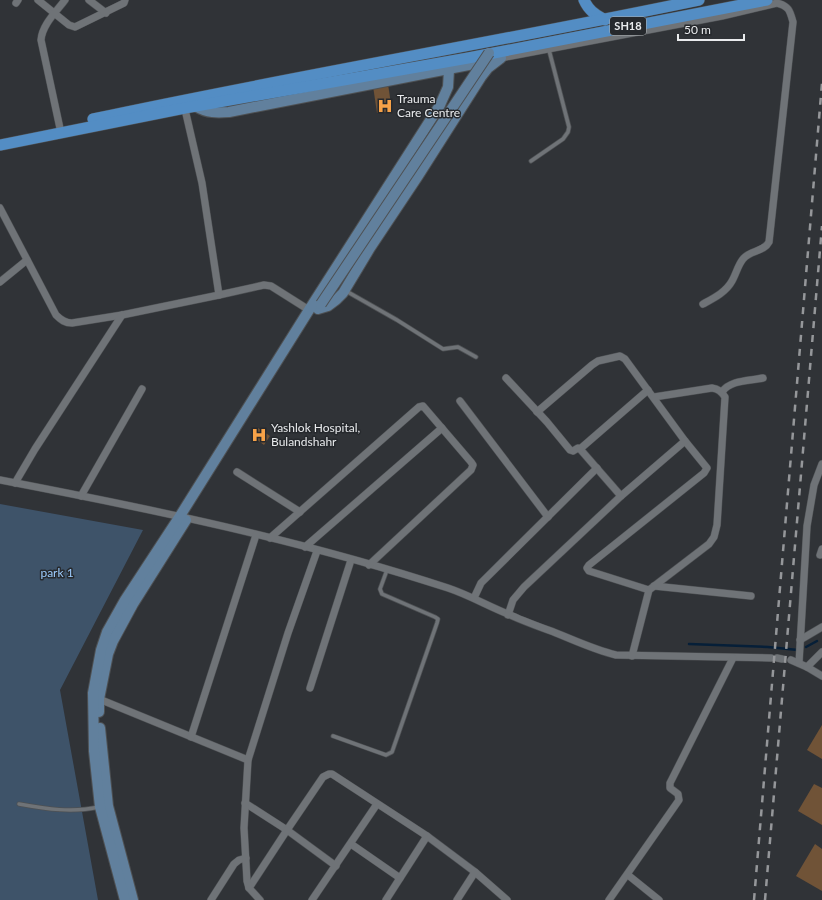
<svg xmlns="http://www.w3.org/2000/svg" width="822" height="900" viewBox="0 0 822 900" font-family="Lato,sans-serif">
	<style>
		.green { fill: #3e5369 }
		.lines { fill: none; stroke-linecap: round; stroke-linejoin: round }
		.stream { stroke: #061f38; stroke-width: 2.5 }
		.building { fill: #705337 }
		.lane-casing { stroke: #4e5154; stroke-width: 5 }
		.street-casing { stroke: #4e5154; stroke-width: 8 }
		.secondary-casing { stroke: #4e5154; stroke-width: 12 }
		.primary-casing { stroke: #4e5154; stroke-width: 12 }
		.lane { stroke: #6f7377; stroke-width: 3.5 }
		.street { stroke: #6f7377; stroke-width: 7 }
		.secondary { stroke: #61809d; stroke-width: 10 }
		.primary { stroke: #538dc4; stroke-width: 11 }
		.rail { stroke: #95979a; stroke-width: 2.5; stroke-dasharray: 7 7; stroke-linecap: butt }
		.secondary-bridge-casing { stroke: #4e5154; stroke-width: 12; stroke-linecap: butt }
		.secondary-bridge { stroke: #61809d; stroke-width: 10 }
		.labels { text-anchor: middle; stroke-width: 3; stroke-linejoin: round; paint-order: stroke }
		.shield { fill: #26292d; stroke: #aeb1b3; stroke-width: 1 }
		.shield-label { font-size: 11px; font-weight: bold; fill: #e9ebed }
		.poi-label { font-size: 12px; fill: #e9ebed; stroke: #26292d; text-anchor: start }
		.park-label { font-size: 12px; fill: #9ccbfd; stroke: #26292d }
	</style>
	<rect width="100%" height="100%" fill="#303337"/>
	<path class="green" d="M0,504l143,26 -83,160 38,210h-98z"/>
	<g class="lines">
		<g class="stream">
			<path d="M689,644l79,3 30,3"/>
			<path d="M806,647l11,-6"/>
		</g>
	</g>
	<g class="building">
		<path d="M388,84l4,27 -15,2 -4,-27z"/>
		<path d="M258,428l12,8 -6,9 -12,-9z"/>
		<path d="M822,725v34l-15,-9z"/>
		<path d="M814,784l8,4v37l-24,-14z"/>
		<path d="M815,844l7,5v42l-26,-15z"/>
	</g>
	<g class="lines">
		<g class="lane-casing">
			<g id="lane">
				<path d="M531,161l32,-22 5,-7 1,-5 -20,-77"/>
				<path d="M346,291l51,29 46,29 15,-2 18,10"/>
				<path d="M333,736l53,19 6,-3 45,-129 1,-4 -3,-2 -53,-23 -2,-5 7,-19"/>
				<path d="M19,804c28,5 53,9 80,3"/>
			</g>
		</g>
		<g class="street-casing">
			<g id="street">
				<path d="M38,0l31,25 6,2 47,-23 2,-1 1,-3"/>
				<path d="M89,0l17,13"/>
				<path d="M16,3l2,-3"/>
				<path d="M501,58l221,-42 55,-13c12,3 13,8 16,19l-24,220c-5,10 -19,8 -26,17 -5,6 -7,15 -11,22 -6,11 -18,17 -29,23"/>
				<path d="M184,105l18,78 17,112 45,-10 7,1 38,24"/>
				<path d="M61,133l-20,-93c1,-15 15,-28 24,-40"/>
				<path d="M0,208l56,107c5,5 9,8 16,8l50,-8 97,-20"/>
				<path d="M0,282l27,-22"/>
				<path d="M506,378l41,44 23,28 3,1 5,-3 2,1 41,47"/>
				<path d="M722,392c8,-12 27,-11 41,-14"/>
				<path d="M460,401l88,116"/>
				<path d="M537,412l55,-47 6,-4 22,-5 5,3 60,82 22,27 -3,5 -115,92 -2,3 2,3 60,19"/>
				<path d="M580,449l68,-59"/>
				<path d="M237,472l63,40"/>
				<path d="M0,480c151,29 302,60 448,108 21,7 40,18 60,26 15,7 32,13 48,19 20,8 39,17 60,22l155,3"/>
				<path d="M15,483l20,-34 87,-134"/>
				<path d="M81,496l61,-107"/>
				<path d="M270,538l149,-131 4,-1 48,56 2,3 -2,5 -102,95"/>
				<path d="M305,547l137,-119"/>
				<path d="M820,555l2,-6"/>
				<path d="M654,586l97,10"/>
				<path d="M474,598l7,-15 116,-115"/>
				<path d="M508,615l5,-15 11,-13 97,-91 64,-55"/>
				<path d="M800,640l22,-13"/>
				<path d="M632,656l17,-66 60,-46 5,-7 3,-12 8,-128c-4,-6 -7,-8 -13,-9l-58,9"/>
				<path d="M777,658l5,1"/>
				<path d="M791,660l16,7 15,9"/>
				<path d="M799,663l8,-137 7,-41 8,-21"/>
				<path d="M807,667l15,-15"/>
				<path d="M310,688l41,-128"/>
				<path d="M99,699l149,61"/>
				<path d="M191,737l65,-202"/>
				<path d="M245,803l42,27 49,36"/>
				<path d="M351,844l49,34"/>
				<path d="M628,875l31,25"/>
				<path d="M249,888l38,-58 36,-53 6,-3h3l95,62 48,36 32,28"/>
				<path d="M211,900l23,-36 5,-4 7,-2"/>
				<path d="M260,900l-11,-12 -2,-7 -3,-53 4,-68 40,-127 29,-82"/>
				<path d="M312,900l65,-96"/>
				<path d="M386,900l41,-64"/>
				<path d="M457,900l18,-28"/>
				<path d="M609,900l70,-100 -1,-6 -8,-6v-5l63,-125"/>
			</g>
		</g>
		<g class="secondary-casing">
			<g id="secondary">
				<path d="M197,107c10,6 20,6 32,5l260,-51"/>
				<path d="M318,309l10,-3 8,-6 7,-7 27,-45 48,-72 63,-99 7,-9 13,-10"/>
				<path d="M99,712v-13l9,-45 5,-13 20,-37 53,-84"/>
				<path d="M100,728l8,78 25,94"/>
				<path d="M125,900l-25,-93 -6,-56 -1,-58 8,-43 6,-18 18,-32 55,-84 129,-206 131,-205 8,-18 1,-17"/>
			</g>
		</g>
		<g class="primary-casing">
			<g id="primary">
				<path d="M584,0c5,11 11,14 21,20"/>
				<path d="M93,119c201,-43 405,-77 606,-119"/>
				<path d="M0,145l185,-37 283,-50 299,-58"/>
			</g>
		</g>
		<use href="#lane" class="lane"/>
		<use href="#street" class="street"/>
		<use href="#secondary" class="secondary"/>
		<use href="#primary" class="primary"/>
		<g class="rail">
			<path d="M754,900l68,-817"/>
			<path d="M765,900l57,-674"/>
		</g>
		<g class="secondary-bridge-casing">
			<path id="secondary-bridge" d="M321,304l168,-251"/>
		</g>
		<use href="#secondary-bridge" class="secondary-bridge"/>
	</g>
	<defs>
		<g id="hospital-bare" transform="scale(1.2)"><path d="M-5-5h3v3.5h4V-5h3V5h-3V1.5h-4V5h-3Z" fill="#f7a248" stroke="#26292d" stroke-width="2.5" paint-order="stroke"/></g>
	</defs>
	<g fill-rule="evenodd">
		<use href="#hospital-bare" x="385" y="106"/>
		<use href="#hospital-bare" x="259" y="435"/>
	</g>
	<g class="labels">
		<rect class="shield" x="610" y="17" width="36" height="18" rx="3"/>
		<g class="shield-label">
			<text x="628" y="30">SH18</text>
		</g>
		<g class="poi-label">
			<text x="397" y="103">Trauma<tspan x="397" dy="14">Care Centre</tspan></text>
			<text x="271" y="432">Yashlok Hospital,<tspan x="271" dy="14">Bulandshahr</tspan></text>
		</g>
		<g class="park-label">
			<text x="57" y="577">park 1</text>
		</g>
	</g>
	<path d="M678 34v6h66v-6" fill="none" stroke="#e9ebed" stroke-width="2"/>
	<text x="684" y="34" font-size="12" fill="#e9ebed" stroke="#26292d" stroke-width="3" paint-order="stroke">50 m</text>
</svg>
